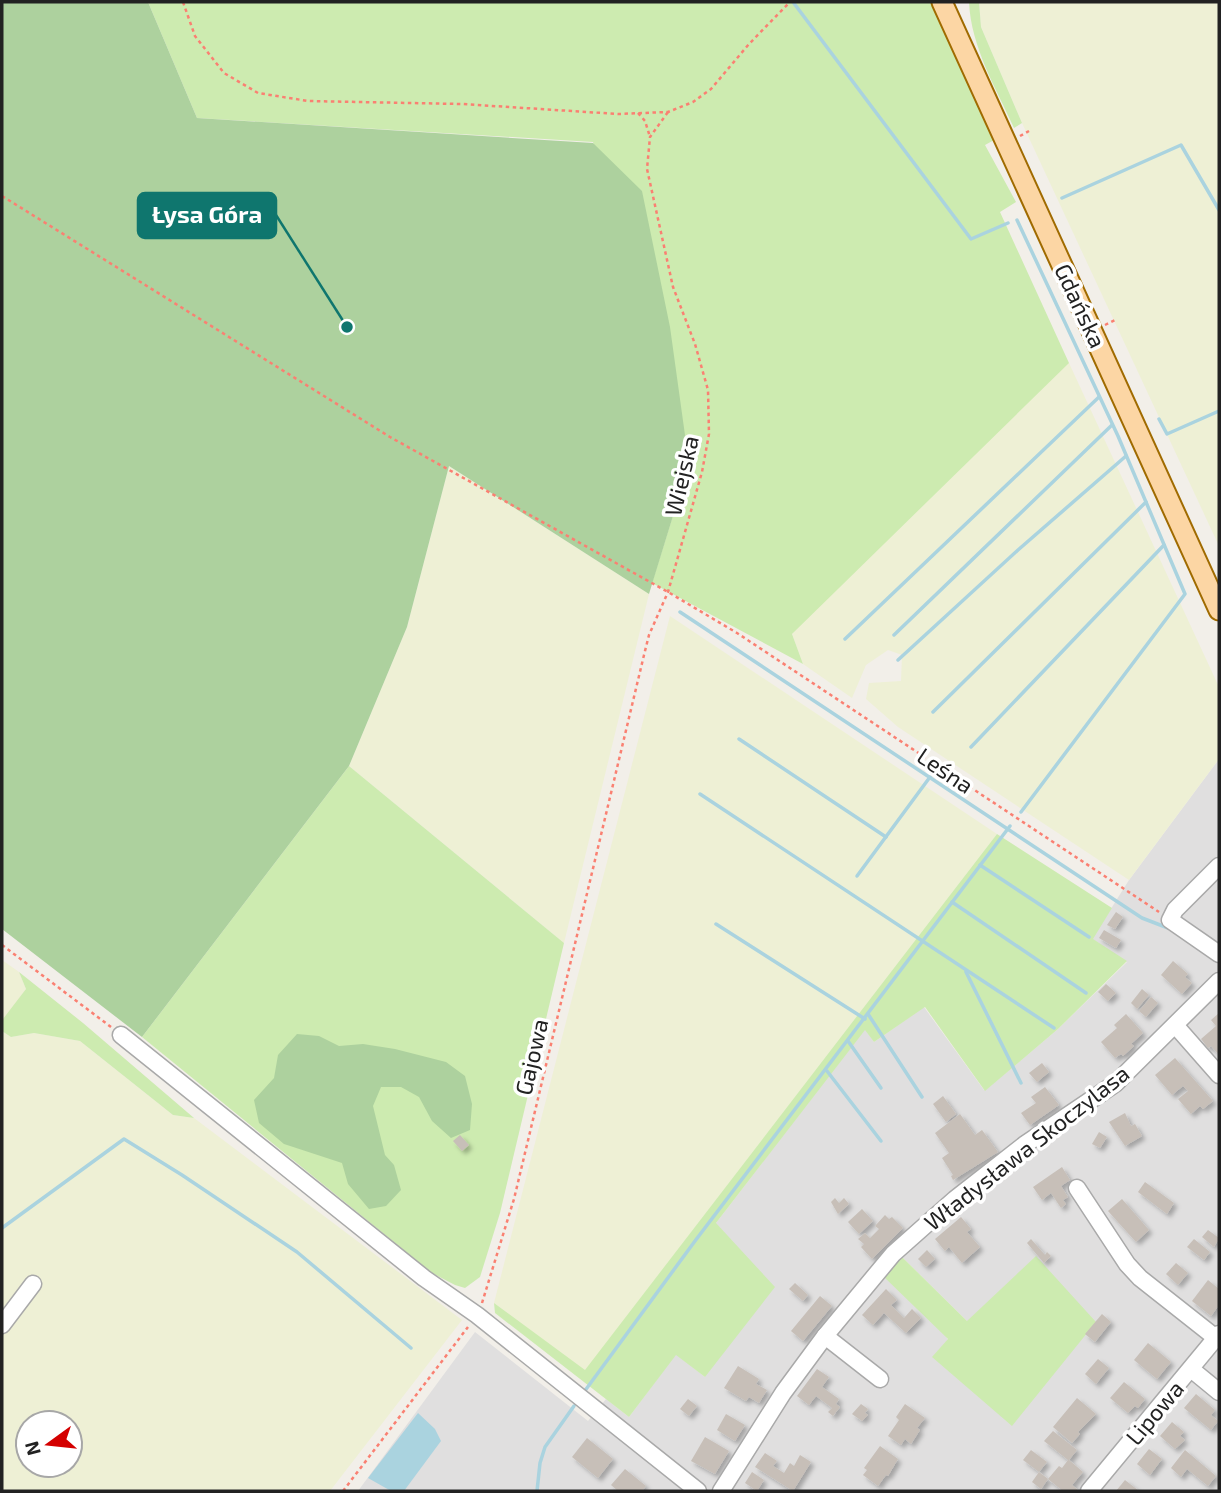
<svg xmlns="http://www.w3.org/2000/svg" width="1221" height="1493" viewBox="0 0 1221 1493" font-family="'Exo 2',sans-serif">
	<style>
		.residential { fill: #e0dfdf; fill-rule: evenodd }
		.farmland { fill: #eef0d5; fill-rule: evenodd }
		.grass { fill: #cdebb0 }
		.forest { fill: #add19e }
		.water { fill: #aad3df }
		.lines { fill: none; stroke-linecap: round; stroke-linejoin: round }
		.stream { stroke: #aad3df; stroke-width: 3.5 }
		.building { fill: #c7bfb8; filter: url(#shadow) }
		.minor-casing { stroke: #a9a9a9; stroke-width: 19 }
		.major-casing { stroke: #a06b00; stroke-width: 23 }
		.path { stroke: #fa8072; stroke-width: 2.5; stroke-dasharray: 3.5 3.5; stroke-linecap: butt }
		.minor { stroke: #fff; stroke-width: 16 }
		.major { stroke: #fcd6a4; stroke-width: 19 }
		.labels { text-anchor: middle; stroke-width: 7; stroke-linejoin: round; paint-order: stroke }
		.street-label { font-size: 23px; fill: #222; stroke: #fff }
		.leader { fill: none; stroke: #0f766e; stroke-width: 2.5 }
		.callout-dot { fill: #0f766e; stroke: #fff; stroke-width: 2.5 }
		.callout { fill: #0f766e; stroke: #0f766e; stroke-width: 2.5 }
		.callout-label { font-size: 24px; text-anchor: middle; font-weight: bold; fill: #fff }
	</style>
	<defs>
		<filter id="shadow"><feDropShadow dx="3.5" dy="3.5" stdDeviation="2" flood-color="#0004"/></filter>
	</defs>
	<rect width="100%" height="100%" fill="#f2efe9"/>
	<path class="residential" d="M1219,759v732h-861l117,-159 113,89 18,-22 23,18 47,-63 29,23 11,-154 149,-194 9,13 50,-35 60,83 4,-2 70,-59 69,-67 -35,-23 37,-59zM902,1257l65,64 -34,36 15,-17z"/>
	<g class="farmland">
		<path d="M979,2h240v544l-197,-423 -41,-96z"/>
		<path d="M1069,363l150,324v72l-90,121 -231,-153 -32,-28 3,-16 32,-2 1,-26 -14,-5 -22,15 -14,33 -49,-34 -11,-30 254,-270z"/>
		<path d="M449,466l200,128 -85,349 -215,-177 58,-139z"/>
		<path d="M670,616l327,218 -412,537 -91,-68z"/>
		<path d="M2,960l17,12 7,17 -24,34z"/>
		<path d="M2,1031l9,6 23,-4 46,8 93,74 21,3 268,202 -132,171h-328zM28,1423h42v42h-42z"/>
	</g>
	<g class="grass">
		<path d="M148,2h796l52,137 -11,6 31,57 -16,10 69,151 -277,271 11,30 -151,-81 37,-119 -96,-322 -396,-24z"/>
		<path d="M969,2h10l2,25 41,96 -8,5c-18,-40 -43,-81 -45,-126z"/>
		<path d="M349,766l215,177 -64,270 -20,64 -15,11 -10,-3 -23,-12 -290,-236z"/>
		<path d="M997,834l115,74 -19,31 34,22 -69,68 -73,62 -60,-84 -51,35 -9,-12 -149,193 59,64 -70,90 -29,-22 -47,62 -134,-104 -1,-10 91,67z"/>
		<path d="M19,972l64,51 111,95 -21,-3 -93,-74 -46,-8 -23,4 -9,-6 1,-12 23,-30z"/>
		<path d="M1036,1256l60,66 -84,104 -80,-69 16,-18 -64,-62 18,-20 65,64z"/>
	</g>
	<g class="forest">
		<path d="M2,2h146l49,116 396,25 49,48 28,136 19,137 -40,130 -200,-128 -42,161 -58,139 -207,271 -140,-108z"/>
		<path d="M297,1034l22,2 20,10 24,-2 32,5 51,13 19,14 7,28 -2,26 -19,8 -19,-17 -13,-24 -18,-10h-20l-8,19 12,49 9,10 7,25 -15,16 -17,3 -21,-25 -6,-21 -58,-19 -25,-21 -5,-23 20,-22 4,-23z"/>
	</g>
	<path class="water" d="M418,1413l17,16 6,12 -37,50h-13l-23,-13z"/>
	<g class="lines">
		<g class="stream">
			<path d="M793,2l178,237 37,-16"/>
			<path d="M1062,198l119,-53 38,65"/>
			<path d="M1017,220l101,216 67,158 -164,218"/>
			<path d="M1159,419l8,15 52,-23"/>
			<path d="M680,612l462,306 26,10"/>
			<path d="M894,635l218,-210"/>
			<path d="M845,639l254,-242"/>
			<path d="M898,660l120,-110 108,-94"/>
			<path d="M933,712l213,-210"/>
			<path d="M739,739l147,98"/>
			<path d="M971,747l193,-202"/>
			<path d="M700,794l354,234"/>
			<path d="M980,865l109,72"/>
			<path d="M857,876l73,-99"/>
			<path d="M952,902l134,91"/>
			<path d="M716,924l149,95"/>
			<path d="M966,972l55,111"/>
			<path d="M868,1014l54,83"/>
			<path d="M848,1041l33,47"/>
			<path d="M827,1071l54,70"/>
			<path d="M2,1228l122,-89 58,36 115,77 114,96"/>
			<path d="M584,1392l111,-151 315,-415"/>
			<path d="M537,1491l3,-28 5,-16 29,-41"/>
		</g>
	</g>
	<g class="building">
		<path d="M1116,912l7,5 -8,12 -8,-4z"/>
		<path d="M1104,930l17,10 -5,8 -17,-10z"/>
		<path d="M1173,961l15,13 -3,3 7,6 -10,11 -21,-19z"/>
		<path d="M1106,984l10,9 -8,8 -10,-9z"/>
		<path d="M1142,989l7,6 -12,14 -6,-6z"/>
		<path d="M1151,997l7,6 -12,14 -7,-6z"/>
		<path d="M1219,1013v42l-8,-9 -3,2 -7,-9 15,-13 -5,-6z"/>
		<path d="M1126,1014l17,19 -12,11 3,2 -11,10 -2,-2 -6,4 -14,-16 16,-14 -3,-3z"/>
		<path d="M1175,1058l38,43 -10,8 -3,-3 -9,8 -13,-15 10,-8 -5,-5 -11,9 -17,-20z"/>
		<path d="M1042,1063l7,9 -12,10 -8,-9z"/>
		<path d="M1045,1087l14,18 -29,20 -9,-12 15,-10 -5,-6z"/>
		<path d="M943,1096l13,18 -10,8 -13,-18z"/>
		<path d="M1125,1113l6,13 4,-2 7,12 -17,10 -16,-24z"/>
		<path d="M960,1114l15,21 7,-5 16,22 -45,28 -2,-4 2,-1 -11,-17 7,-5 -14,-20z"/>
		<path d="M1099,1132l8,5 -7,11 -8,-4z"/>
		<path d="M460,1135l9,10 -7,6 -9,-10z"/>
		<path d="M1062,1167l8,13 -9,6 7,11 -5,3 3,4 -5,4 -10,-15 -9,7 -9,-13z"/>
		<path d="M1145,1182l29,21 -7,11 -29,-22z"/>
		<path d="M835,1198l4,5 5,-5 5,6 -11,10 -7,-12z"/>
		<path d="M1122,1199l27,31 -13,12 -28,-31z"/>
		<path d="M862,1209l11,12 -14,13 -11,-12z"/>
		<path d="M885,1215l4,4 3,-2 11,11 -31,31 -11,-12 3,-3 -6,-5 7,-6 5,5 9,-9 -4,-3z"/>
		<path d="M961,1217l10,12 -4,3 13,15 -18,16 -13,-16 -4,4 -10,-12z"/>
		<path d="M1208,1230l11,8 -5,9 -12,-10z"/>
		<path d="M1031,1239l14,16 2,-3 4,4 -7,7 -17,-20z"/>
		<path d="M1194,1239l16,13 -6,8 -17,-13z"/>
		<path d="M927,1250l8,9 -9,8 -8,-8z"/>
		<path d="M1176,1263l12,10 -10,12 -12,-11z"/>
		<path d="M1208,1280l11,9v16l-8,11 -19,-15z"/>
		<path d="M795,1283l13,12 -5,6 -14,-12z"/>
		<path d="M886,1289l11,11 -6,5 13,13 8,-9 9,9 -15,15 -22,-20 -11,12 -11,-10z"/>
		<path d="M820,1296l12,10 -29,35 -12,-10z"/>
		<path d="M1102,1314l9,8 -16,20 -10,-8z"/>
		<path d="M1148,1343l23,19 -14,17 -23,-19z"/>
		<path d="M1098,1359l11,9 -13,16 -11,-10z"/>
		<path d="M738,1366l21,13 -3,5 11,6 -8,13 -10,-6 -3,4 -22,-13z"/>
		<path d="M817,1369l12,8 -7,10 17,12 -3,5 4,3 -7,9 -5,-4 4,-4 -16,-12 -7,9 -12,-9z"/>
		<path d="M1124,1382l21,17 -7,9 -3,-2 -7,7 -18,-15z"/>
		<path d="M1196,1394l19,16 -4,5 7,6 -7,9 -27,-22z"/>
		<path d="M1077,1398l19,16 -18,18 2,2 -8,9 -19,-16z"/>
		<path d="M688,1399l9,7 -8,10 -9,-7z"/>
		<path d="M861,1404l7,5 -3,4 3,2 -6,6 -10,-7z"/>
		<path d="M905,1404l20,14 -8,10 3,2 -9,14 -6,-5 -4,6 -13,-9 11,-16 -3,-3z"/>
		<path d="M726,1414l19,11 -10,16 -18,-11z"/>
		<path d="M1172,1422l12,10 -4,4 5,4 -10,9 -15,-13z"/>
		<path d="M1053,1431l24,19 -8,10 14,12 -11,13 6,5 -1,1h-14l-15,-12 11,-13 3,2 6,-8 -24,-19z"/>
		<path d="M705,1437l24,14 -14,23 -24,-13z"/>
		<path d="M587,1438l26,21 -15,19 -26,-21z"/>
		<path d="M880,1446l18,13 -10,17 -2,-1 -8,11 -15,-11 4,-5 -3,-2z"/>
		<path d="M1149,1449l13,10 -12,16 -13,-11z"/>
		<path d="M1031,1450l16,12 -8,10 -16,-12z"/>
		<path d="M1185,1450l31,26 -8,10 -21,-17 -6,8 -10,-9z"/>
		<path d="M765,1453l12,8 -4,5 11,7 6,-10 4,3 6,-11 11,7 -18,29 -38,-24z"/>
		<path d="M625,1469l21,17 -4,5h-24l-7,-6z"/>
		<path d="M752,1472l12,8 -7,11 -12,-8z"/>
		<path d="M1039,1472l9,7 -7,10 -9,-7z"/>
		<path d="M1125,1480l14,11h-23z"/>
	</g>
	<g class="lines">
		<g class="minor-casing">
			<g id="minor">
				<path d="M1219,866l-44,44 -5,10 49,34"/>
				<path d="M1175,1025l44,50"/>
				<path d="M121,1035l303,243 53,37 221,176"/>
				<path d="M1077,1188l50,76 13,14 76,60"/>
				<path d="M2,1325l31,-41"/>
				<path d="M825,1336l55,43"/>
				<path d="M1191,1369l28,23"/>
				<path d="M721,1491l62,-98 42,-57 68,-82 62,-55 69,-54 92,-62 103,-102"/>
				<path d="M1089,1491l130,-157"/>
			</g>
		</g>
		<g class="major-casing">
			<path id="major" d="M942,2l277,608"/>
		</g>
		<g class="path">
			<path d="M183,2l12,34 29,37 34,20 50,8 154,3 156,10 50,-2 25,-10 18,-13 38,-45 41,-42"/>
			<path d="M638,113l7,8 5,16"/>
			<path d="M1020,136l9,-5"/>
			<path d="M2,196l388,241 278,155 69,41 422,279"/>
			<path d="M1105,325l10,-5"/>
			<path d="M2,945l109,82"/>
			<path d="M482,1303l32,-104 130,-544 5,-20 19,-43 34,-120 7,-38 -1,-44 -13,-46 -22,-57 -26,-118 3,-32 18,-25"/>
			<path d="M343,1491l125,-164"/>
		</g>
		<use href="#minor" class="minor"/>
		<use href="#major" class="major"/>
	</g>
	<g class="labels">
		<g class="street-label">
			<text transform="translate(1080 306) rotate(65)" y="8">Gdańska</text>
			<text transform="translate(682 476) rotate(-77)" y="8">Wiejska</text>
			<text transform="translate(945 771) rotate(34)" y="8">Leśna</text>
			<text transform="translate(532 1057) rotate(-77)" y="8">Gajowa</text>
			<text transform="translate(1027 1148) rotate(-38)" y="8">Władysława Skoczylasa</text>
			<text transform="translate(1155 1413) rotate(-50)" y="8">Lipowa</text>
		</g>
	</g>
	<path class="leader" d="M347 327L276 215"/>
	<circle class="callout-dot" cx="347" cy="327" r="7"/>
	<rect class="callout" x="138" y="193" width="138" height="45" rx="7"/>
	<g class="callout-label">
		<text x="207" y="223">Łysa Góra</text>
	</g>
	<rect width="1221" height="1493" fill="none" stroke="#222222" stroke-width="7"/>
	<g transform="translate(49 1444) rotate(255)"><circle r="33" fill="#ffffff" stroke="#a7a7a7" stroke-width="2"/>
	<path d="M0-5L12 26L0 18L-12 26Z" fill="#d40000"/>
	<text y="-10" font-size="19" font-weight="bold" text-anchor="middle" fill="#222222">N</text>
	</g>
</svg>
